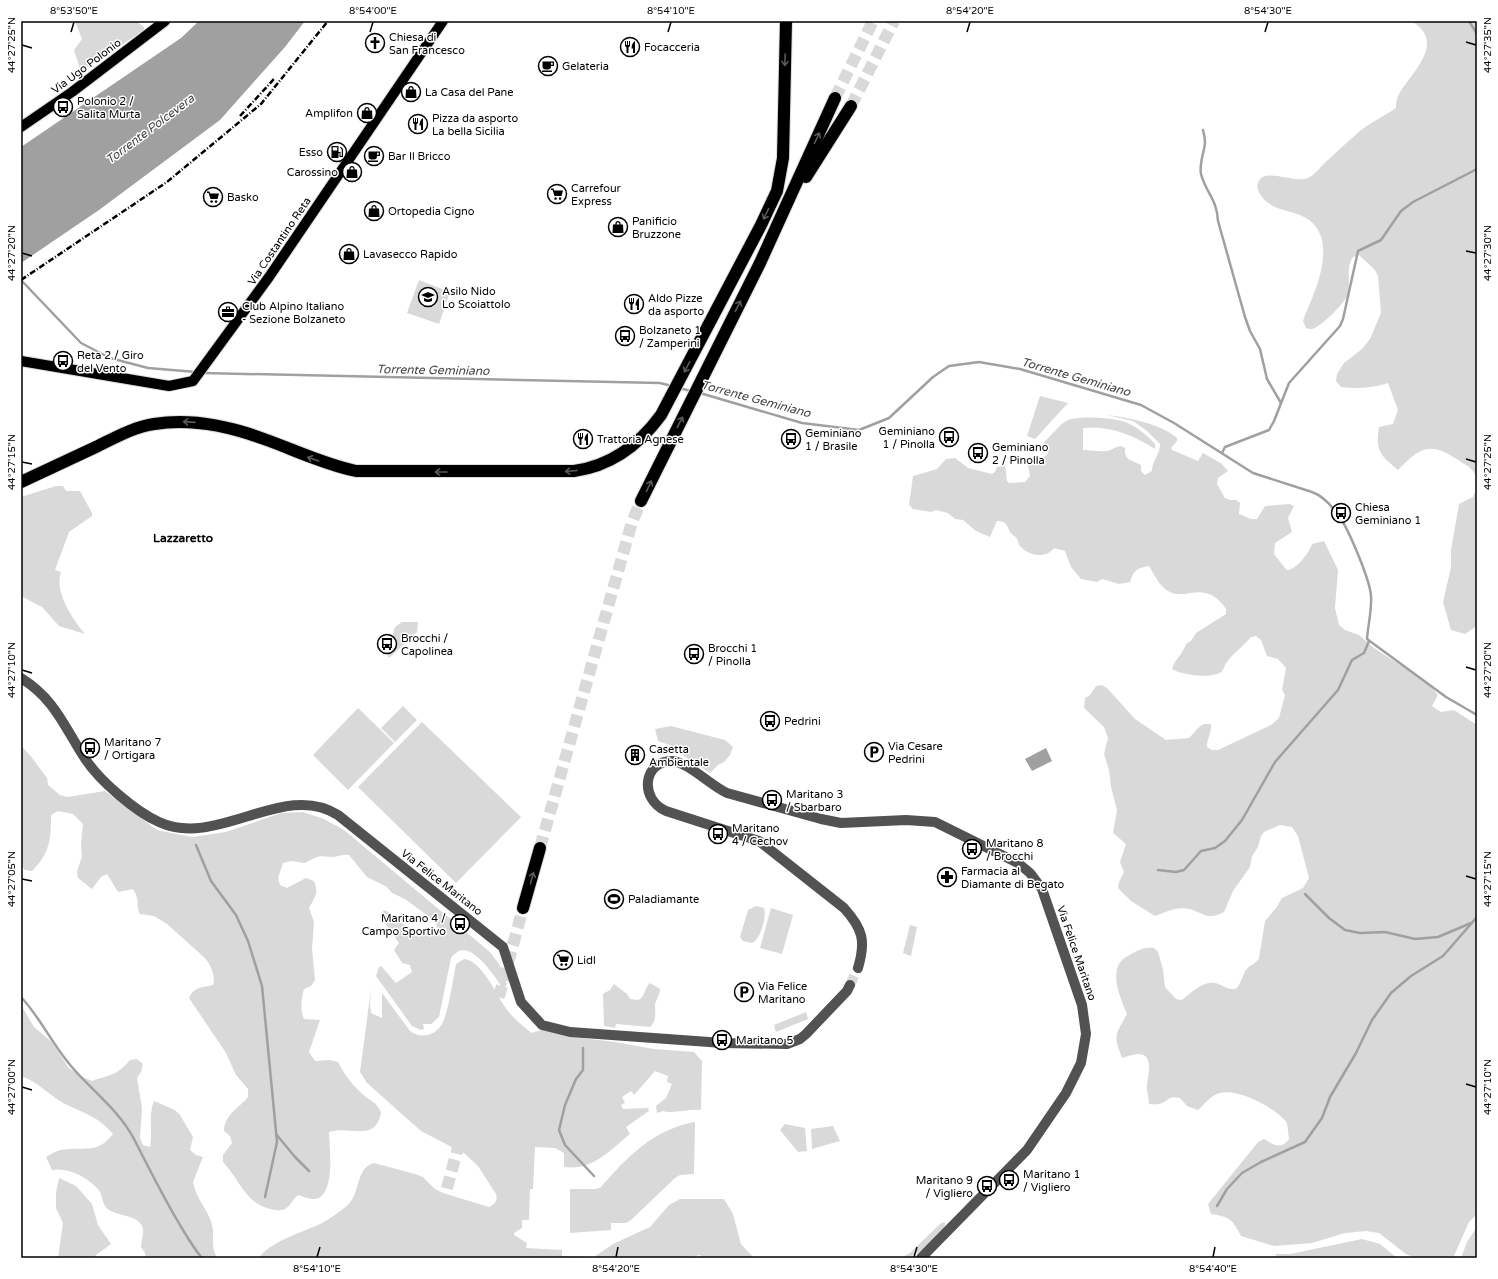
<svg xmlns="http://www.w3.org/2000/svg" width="1498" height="1279" viewBox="0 0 1498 1279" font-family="'Varela Round',sans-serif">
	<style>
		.green { fill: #d9d9d9 }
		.water { fill: #a0a0a0 }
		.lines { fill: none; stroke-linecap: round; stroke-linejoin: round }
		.stream { stroke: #a0a0a0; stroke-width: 2.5 }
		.minor-tunnel { stroke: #d9d9d9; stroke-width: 10; stroke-dasharray: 10 5; stroke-linecap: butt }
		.highway-tunnel { stroke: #d9d9d9; stroke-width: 12; stroke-dasharray: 12 6; stroke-linecap: butt }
		.major-casing { stroke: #dbdbdb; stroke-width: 12 }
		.highway-casing { stroke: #dbdbdb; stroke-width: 14 }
		.minor { stroke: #525252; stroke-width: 10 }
		.major { stroke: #000; stroke-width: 10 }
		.highway { stroke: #000; stroke-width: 12 }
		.rail { stroke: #000; stroke-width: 2.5; stroke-dasharray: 6 2 1 2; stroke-linecap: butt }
		.oneway { stroke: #595959 }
		.ticks { fill: none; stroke: #000; stroke-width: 1.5 }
		.labels { text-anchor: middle; stroke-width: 3; stroke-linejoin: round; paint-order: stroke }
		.poi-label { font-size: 11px; fill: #000; stroke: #fff; text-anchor: start }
		.street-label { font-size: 11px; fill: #000; stroke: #fff }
		.water-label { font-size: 12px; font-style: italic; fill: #414141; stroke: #fff }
		.neighbourhood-label { font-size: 12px; font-weight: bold; fill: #000; stroke: #fff }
		.neatline { fill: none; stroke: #000; stroke-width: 1.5 }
		.ticks-label { font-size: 10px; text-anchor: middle; fill: #000 }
	</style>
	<rect width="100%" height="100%" fill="#fff"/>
	<g class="green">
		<path d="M75,21h61l8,6v3l-63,42 -7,-22 8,-11z"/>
		<path d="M1411,21h66v458c-4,-12 -8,-11 -17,-18 -29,-19 -38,-16 -62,9 -18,-15 -23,-19 -19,-43l14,-3 5,-14 -10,-27c-15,5 -31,6 -47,4l-5,-6 1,-7 7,-11 18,-14 8,-10 11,-26 -3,-37 -3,-6 -16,-15 -6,2c-8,12 -2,24 -5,37 -3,9 -27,33 -36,35 -2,0 -4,0 -6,-1l-3,-7 2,-6c13,-29 36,-83 -5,-100 -15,-6 -27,-5 -38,-18 -3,-4 -6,-9 -4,-14 5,-17 36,1 50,-5 7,-3 14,-13 20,-18 10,-10 21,-19 32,-29 11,-9 24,-15 36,-23 0,-3 0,-8 2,-12 11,-22 51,-53 13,-75z"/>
		<path d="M419,280l31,12 -11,32 -32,-11z"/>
		<path d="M1040,396l28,7 -33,36 -8,-3z"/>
		<path d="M1107,415c20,2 54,9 70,23v3l-6,7 1,2 26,11 5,-8 19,11 6,7 -10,7 -1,6 8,14 5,2h6l4,3 -1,11 12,5h6l8,-13 25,-2 4,2 -6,12 4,14 -17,11 -1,11 11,14 2,2c8,1 23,-18 25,-26l12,-3 14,29 -3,38 4,17 6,5 14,5 15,13 54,35 10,12 -6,11 9,6 13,-2 23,15v489l-8,8 -16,36h-38l-9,-4 -27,-21 -13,-2 -21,2 -33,10 -38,3 -33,-10c-9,-17 -11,-19 -30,-22l-3,-10 50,-62 6,-3c9,6 17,11 25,0l-2,-16c-11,-15 -48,-35 -67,-30 -9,2 -15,11 -22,17l-11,-4 -7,-8c-12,-3 -12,4 -21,6 -3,1 -7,0 -10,0 0,-7 -3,-14 -2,-19 0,-6 3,-13 2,-19 -1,-18 -17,-11 -27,-8 -9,-24 -7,-22 5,-44 -6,-14 -18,-41 -5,-54 3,-3 8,-5 11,-7 8,-4 12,-6 21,-5l4,4 5,17 2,18 11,12 6,1c9,-7 20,-19 33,-17 8,2 12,7 21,6 6,-6 6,-15 11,-20 4,-5 9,-5 12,-11l6,-37 11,-13 6,-10 21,-10 6,-10 -11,-42 -6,-9 -12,-2 -16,7 -3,4 -3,11 -6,9 -2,11 -17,24 -9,21c-18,9 -19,1 -35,-3 -11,-3 -24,3 -34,7l-24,-15 -13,-13 1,-6 5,-10 -4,-10 6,-18 -13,-11 4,-23 -6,-23 -2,-17 -5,-16 4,-16 -4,-11 -20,-19 1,-10 5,-3 6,-9 6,-1 5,3 28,31 31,21 23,-2c8,-7 10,-16 22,-14 1,8 -4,14 -4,23l5,3h6l53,-25 8,-7 6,-23 -3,-5 4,-22 -8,-9 -11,-3 -6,-16 -5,-4 -5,1c-8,10 -18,16 -24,25 -3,3 -3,8 -6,10 -10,7 -40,3 -49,-3 3,-10 11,-15 14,-25l5,-3 5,-8 30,-19v-5c-23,-33 -41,-4 -61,-20 -7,-6 -11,-15 -16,-23 -12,2 -15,4 -19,16l-11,2 -17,-5 -5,3 -16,-3 -10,-12 -6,-16 -11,-3c-7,10 -24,9 -33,-1 -3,-2 -2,-5 -4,-8 -2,-3 -5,-4 -7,-7 -3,-7 -4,-11 -13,-11l-7,16 -14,-6 -13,-11 -8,-1 -7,-6 -12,-3 -5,2 -18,-3 -4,-4 4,-29 24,-7 9,-10 9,-1 13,10 24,6 3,-2 2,-5 8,-1 2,15 2,2 16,-1 5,-6 -2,-11 14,-6 6,-6 -4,-11c7,-6 14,-16 22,-21 12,-6 47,-3 59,1 11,4 22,13 30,22v5c-22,-14 -46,-24 -72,-21v22c8,0 16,2 24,1 7,-1 11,-8 18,-3v6l3,5 13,6v6l4,4 7,-4c0,-11 8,-16 8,-27l-13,-13 -14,-10z"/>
		<path d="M56,486h7l3,5h14l12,22v3l-23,16 -14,38 6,2c-7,21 12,47 24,62l-26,-8 -17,-19 -21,-11v-99z"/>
		<path d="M1477,488v138l-12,8 -14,-4 -8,-28 8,-35v-17l8,-46 14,-7z"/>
		<path d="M418,622l-1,10 -28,26 -2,-4 8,-27 7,-5z"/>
		<path d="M403,706l14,14 -22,22 -14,-14z"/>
		<path d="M358,708l36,35 -46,47 -35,-35z"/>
		<path d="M422,722l99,95 -65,66 -98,-96z"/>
		<path d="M671,726l54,14 8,7 -3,8 -6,7 -6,3 -8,8 -26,-17 -6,-8 -20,-7 -3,-12z"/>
		<path d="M21,746l9,9 17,23 1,7 12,10 7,2 38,-6 52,39 35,7 34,-5 55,-19 22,-1 21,7 20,11 146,122 9,12 8,21 -4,3c-10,-13 -35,-55 -52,-30l-12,59 -8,7h-8l1,5 -3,1 -9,-4 -36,-50 3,-9 2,-1 15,17 16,-11 -2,-7 -8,-2 -8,-13 5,-7 -19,-27 4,-6c18,7 29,35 53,19l-1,-7 -31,-23 -13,-6 -5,-6 -20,-10 -18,-22c-6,-1 -11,2 -16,2 -16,-1 -13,-2 -28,6l-14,-2 -8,2 -5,15 2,7 7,3 19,-10 8,3c5,12 1,16 -5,27l5,14 -2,27 3,31 -4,6 -7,3c-3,11 -4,20 0,30l16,1 -11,32 6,9 15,-1 8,2c7,14 16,25 28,35 7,5 12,7 15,16 -6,30 -31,12 -52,19 0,14 8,67 -16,67 -4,0 -11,-3 -15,-4 -6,5 -9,14 -16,15 -3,1 -8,0 -12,-1 -25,-6 -30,-29 -47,-47v-7l9,-12 -2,-7 -6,-5c0,-16 15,-23 24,-34v-8l-12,-14 -10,-22 -37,-55c6,-12 12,-10 24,-13 3,-9 -2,-18 -7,-26l-39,-35 -13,-8 -14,-2c-5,-10 1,-12 -7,-25l-15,3 -11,-18 -6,3 -9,12 -14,-11 -1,-7 5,-14 -1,-14 2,-19 -10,-10 -15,-3 -7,4c0,24 -1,38 -19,56l-7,-1 -4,-4z"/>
		<path d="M756,906l8,2c3,9 -4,32 -12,35l-9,-2 -3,-4 8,-27z"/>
		<path d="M771,908l22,7 -11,39 -22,-6z"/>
		<path d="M910,925l7,2 -6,29 -8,-3z"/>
		<path d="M464,959c17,1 33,36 41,48 7,10 17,19 27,26l12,-4 29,8 42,5 39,7 40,3 8,9 -1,49c-12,-1 -29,4 -38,1l-6,2 -1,-7 10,-8 6,-14 -5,-2 1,-6 -13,-5 -21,24 -3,-4 -9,6 3,6 -4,2 2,4 25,-1 1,3 -23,16 4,7c-20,16 -37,37 -66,33v-14l-9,-5 -20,-1 -2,42h-3l-1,31h-7v8l-8,5v2l13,8 -1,5 36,2v6l32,1 19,-13 37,-17 19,-22 11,-6h44l9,15 8,30 13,14h-52l-2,-3 -12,3h-429c10,-16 44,-26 61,-34 8,-4 16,-10 23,-15 20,-13 10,-40 31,-46l41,11 8,3 12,12 8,4 46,14c6,-2 9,-7 7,-13l-18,-28 -13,-12 -44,-23 -54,-48 -7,-11 11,-83 -1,15 1,9 11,5v-25l28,38c12,9 27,4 33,-9 6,-13 10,-43 13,-58z"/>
		<path d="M650,983l10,6c0,6 -4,10 -5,16 0,7 2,16 -5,22l-34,-3 -1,4 -11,-2 -1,-32 7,-4 4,-6 13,10 3,5 8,1c7,-2 6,-12 12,-17z"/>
		<path d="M21,1005l13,22 18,15 16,25 12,9 12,5c19,-7 23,-4 38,-21l7,-1 6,5 -2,8 -4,6 5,30 -2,30 3,7 7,2c3,-15 -2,-32 4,-46l21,9 5,5 13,22 -3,13 6,5 7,2 -10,25c3,17 16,29 19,43 3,13 -2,19 5,33h-71l-1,-5 -4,-6c0,-6 4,-15 1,-21 -5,-11 -24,-10 -33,-16 -8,-5 -5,-14 -11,-21 -11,-12 -30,-22 -46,-19l-6,-13c5,-3 10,-6 15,-7 23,-4 36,5 52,-16 -15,-18 -30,-21 -50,-31 -15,-9 -25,-21 -42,-27z"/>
		<path d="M806,1012l2,7 -32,13 -2,-7z"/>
		<path d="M694,1122l1,1 -1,51 -14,1 -5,3 -44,42 -5,3h-15v7l-41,3v-44h26l5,-2c26,-30 52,-57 93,-65z"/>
		<path d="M785,1124l20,4 2,23 -9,1 -18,-22z"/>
		<path d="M833,1126l7,15 -28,8 -1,-20z"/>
		<path d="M59,1178l17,8 16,18 6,21 13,19 -15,11 -1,3h-37l5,-35 -7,-15v-15z"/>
		<path d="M945,1222v4c-12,13 -25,32 -44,32l9,-5 31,-30z"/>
		<path d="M1477,1227v31h-16l6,-16z"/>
		<path d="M1362,1239l18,5 17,14h-118l-4,-4h15z"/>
	</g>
	<g class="water">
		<path d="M199,21h106l-20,26 -65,73 -121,90 -78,53v-116l160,-109z"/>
		<path d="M1046,748l6,13 -20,10 -7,-12z"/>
	</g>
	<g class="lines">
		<g class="stream">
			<path d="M1469,21l8,13"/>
			<path d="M1203,130c1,4 2,9 2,13 -1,10 -6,20 -4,31 5,19 16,25 17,47l27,96 5,14 10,18 7,30 14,24"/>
			<path d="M21,280l60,63 29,15 38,10 48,4"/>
			<path d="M203,373l457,10 12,3"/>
			<path d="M679,388l12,3"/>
			<path d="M700,393l102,30 57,7 30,-12 44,-41 16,-11 30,-4 41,7 121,36 33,18 79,50 59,19c11,4 20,14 27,24 10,14 31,64 32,80 1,14 -3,29 -4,43l79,58 31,18"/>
			<path d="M1222,453l3,-6 44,-17 5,-9 15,-38 51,-57 3,-7 15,-68 23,-11 20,-29 12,-9 64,-33"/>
			<path d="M196,845l15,36 25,34 12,26 14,45 15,156 -12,55"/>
			<path d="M1158,870l18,2 8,-2 17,-19 14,-3 10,-7 17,-21 33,-58 63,-72 14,-30 12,-7 5,-12"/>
			<path d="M1305,894l24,24 16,12 15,3 25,-1 30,7 23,-2 33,-14"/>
			<path d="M21,997c19,20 31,47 50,69 21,25 47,43 63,73 16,31 31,62 49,91 6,10 12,20 19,28"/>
			<path d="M583,1048v22l-7,9 -11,26 -6,25 6,15 29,31"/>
			<path d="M276,1134l19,23 14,14"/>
			<path d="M1217,1206l10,-17 15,-16 19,-11 44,-20 17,-24 8,-21 26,-44 16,-33 19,-27 20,-17 32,-20 34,-39"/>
		</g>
		<path class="minor-tunnel" d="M850,985l8,-17"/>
		<g class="highway-tunnel">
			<path d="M835,98l38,-77"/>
			<path d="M851,106l43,-85"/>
			<path d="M540,848l92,-326 9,-21"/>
			<path d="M428,1258l95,-350"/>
		</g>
		<g class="major-casing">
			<g id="major">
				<path d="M21,127l51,-35 93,-71"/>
				<path d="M21,361l148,25 24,-5 76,-104 174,-256"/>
			</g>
		</g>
		<g class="highway-casing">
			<g id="highway">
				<path d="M806,177l45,-71"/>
				<path d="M21,482c26,-12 51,-24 77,-36 18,-9 36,-19 56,-22 37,-6 75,2 110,15 31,11 59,25 92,32h218c37,-5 65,-26 87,-56l100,-190 16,-34 6,-33 3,-137"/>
				<path d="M641,501l119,-238 75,-165"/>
				<path d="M523,908l17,-60"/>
			</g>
		</g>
		<g class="minor">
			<path d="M21,678c35,22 43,49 65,82 14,21 50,52 73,62 58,27 125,-42 179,-7l165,132 18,55 21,23 28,7 153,11 64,1 13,-5 6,-5 41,-43 3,-6"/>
			<path d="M858,968c8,-27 5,-39 -14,-60l-85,-67 -93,-30c-27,-12 -23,-50 6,-50 16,1 39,25 55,32l94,26 20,4 65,-3 29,2 83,41 12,10 12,16 40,116 4,29 -5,29 -15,30 -39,57 -106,108"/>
		</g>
		<use href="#major" class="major"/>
		<use href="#highway" class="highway"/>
		<g class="rail">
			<path d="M240,116l34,-37"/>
			<path d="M21,280l146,-98 94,-78 67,-83"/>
		</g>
	</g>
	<defs><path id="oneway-shaft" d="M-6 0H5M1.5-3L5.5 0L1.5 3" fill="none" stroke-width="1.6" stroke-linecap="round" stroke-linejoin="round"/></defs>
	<g class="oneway">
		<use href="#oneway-shaft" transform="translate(785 60) rotate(91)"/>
		<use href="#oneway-shaft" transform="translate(817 138) rotate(-65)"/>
		<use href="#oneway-shaft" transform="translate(766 214) rotate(116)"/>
		<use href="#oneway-shaft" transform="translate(738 306) rotate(-63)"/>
		<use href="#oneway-shaft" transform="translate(687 367) rotate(118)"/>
		<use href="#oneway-shaft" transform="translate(189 422) rotate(-176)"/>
		<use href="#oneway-shaft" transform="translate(680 422) rotate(-63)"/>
		<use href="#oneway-shaft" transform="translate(313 459) rotate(-161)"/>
		<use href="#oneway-shaft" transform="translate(571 471) rotate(175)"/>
		<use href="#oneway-shaft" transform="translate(441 472) rotate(-180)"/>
		<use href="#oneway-shaft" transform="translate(649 486) rotate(-64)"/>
		<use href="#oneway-shaft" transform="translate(532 878) rotate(-75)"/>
	</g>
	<path class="ticks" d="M71,32l3,-10M370,32l3,-10M668,32l3,-10M967,32l3,-10M1265,32l3,-10M1466,42l10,3M22,45l10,3M1466,251l10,2M22,253l10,3M1466,459l10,3M22,462l10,2M1466,667l10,3M22,670l10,3M1466,876l10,3M22,879l10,2M1466,1084l10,3M22,1087l10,3M317,1257l3,-10M616,1257l2,-10M914,1257l3,-10M1213,1257l2,-10"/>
	<defs>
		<g id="church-ring" transform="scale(1)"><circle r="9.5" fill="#fff" stroke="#000" stroke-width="1.5"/><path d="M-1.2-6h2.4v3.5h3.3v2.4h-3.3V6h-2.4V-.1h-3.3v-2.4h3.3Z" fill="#000"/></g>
		<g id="restaurant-ring" transform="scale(1)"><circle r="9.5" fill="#fff" stroke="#000" stroke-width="1.5"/><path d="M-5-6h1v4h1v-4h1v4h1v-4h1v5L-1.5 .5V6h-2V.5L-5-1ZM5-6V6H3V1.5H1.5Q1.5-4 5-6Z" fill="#000"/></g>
		<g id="cafe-ring" transform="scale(1)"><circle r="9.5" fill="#fff" stroke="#000" stroke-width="1.5"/><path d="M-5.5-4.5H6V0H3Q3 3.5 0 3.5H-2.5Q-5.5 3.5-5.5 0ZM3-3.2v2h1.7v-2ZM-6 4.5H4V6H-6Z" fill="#000"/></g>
		<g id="shop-ring" transform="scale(1)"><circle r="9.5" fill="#fff" stroke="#000" stroke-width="1.5"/><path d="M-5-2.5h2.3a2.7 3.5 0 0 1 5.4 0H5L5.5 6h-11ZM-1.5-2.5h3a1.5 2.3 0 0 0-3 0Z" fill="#000"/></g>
		<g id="bus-ring" transform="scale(1)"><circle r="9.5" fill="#fff" stroke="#000" stroke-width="1.5"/><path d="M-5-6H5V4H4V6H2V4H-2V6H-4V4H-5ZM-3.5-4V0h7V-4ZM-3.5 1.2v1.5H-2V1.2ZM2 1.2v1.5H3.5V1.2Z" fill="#000"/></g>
		<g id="fuel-ring" transform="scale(1)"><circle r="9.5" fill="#fff" stroke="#000" stroke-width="1.5"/><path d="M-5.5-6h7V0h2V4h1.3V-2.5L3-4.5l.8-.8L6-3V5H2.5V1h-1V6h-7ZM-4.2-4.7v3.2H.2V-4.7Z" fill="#000"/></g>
		<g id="supermarket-ring" transform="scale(1)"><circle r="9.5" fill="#fff" stroke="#000" stroke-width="1.5"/><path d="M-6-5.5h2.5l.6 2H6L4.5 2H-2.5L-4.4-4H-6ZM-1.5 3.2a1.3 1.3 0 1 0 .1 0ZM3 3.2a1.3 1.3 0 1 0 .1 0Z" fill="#000"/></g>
		<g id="school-ring" transform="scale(1)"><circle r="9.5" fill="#fff" stroke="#000" stroke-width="1.5"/><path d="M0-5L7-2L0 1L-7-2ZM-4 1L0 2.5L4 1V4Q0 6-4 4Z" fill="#000"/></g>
		<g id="office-ring" transform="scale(1)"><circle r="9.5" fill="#fff" stroke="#000" stroke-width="1.5"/><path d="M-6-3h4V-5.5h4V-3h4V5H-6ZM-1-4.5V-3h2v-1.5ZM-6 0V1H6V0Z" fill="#000"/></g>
		<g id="parking-ring" transform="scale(1)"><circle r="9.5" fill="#fff" stroke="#000" stroke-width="1.5"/><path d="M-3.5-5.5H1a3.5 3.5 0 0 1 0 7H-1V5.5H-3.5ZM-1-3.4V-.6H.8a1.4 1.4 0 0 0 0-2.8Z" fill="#000"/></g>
		<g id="building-ring" transform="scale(1)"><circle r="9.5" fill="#fff" stroke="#000" stroke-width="1.5"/><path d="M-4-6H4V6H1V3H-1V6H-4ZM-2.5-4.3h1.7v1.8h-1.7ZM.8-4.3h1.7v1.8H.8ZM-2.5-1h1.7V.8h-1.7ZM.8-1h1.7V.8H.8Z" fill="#000"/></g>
		<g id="pharmacy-ring" transform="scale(1)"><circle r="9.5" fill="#fff" stroke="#000" stroke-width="1.5"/><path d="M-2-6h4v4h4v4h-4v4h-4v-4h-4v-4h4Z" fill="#000"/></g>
		<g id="stadium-ring" transform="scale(1)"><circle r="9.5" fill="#fff" stroke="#000" stroke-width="1.5"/><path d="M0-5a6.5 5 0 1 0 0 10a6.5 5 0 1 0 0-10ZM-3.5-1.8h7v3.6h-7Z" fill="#000"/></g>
	</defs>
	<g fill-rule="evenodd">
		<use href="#church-ring" x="375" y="43"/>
		<use href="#restaurant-ring" x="630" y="47"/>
		<use href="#cafe-ring" x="548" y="66"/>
		<use href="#shop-ring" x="411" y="92"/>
		<use href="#bus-ring" x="63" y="107"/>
		<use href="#shop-ring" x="367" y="113"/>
		<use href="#restaurant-ring" x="418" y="124"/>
		<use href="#fuel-ring" x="337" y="152"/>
		<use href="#cafe-ring" x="374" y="156"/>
		<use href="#shop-ring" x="352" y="172"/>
		<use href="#supermarket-ring" x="557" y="194"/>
		<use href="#supermarket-ring" x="213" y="197"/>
		<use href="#shop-ring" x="374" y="211"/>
		<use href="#shop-ring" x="618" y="227"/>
		<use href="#shop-ring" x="349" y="254"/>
		<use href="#school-ring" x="428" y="297"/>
		<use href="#restaurant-ring" x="634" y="304"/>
		<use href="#office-ring" x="228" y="312"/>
		<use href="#bus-ring" x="625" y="336"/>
		<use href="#bus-ring" x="63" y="361"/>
		<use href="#bus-ring" x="949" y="437"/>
		<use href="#restaurant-ring" x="583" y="439"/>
		<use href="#bus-ring" x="791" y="439"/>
		<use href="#bus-ring" x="978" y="453"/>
		<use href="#bus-ring" x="1341" y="513"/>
		<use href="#bus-ring" x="387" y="644"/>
		<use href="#bus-ring" x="694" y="654"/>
		<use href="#bus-ring" x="770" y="721"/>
		<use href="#bus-ring" x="90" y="748"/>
		<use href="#parking-ring" x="874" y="752"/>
		<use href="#building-ring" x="635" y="755"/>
		<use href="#bus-ring" x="772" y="800"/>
		<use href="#bus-ring" x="718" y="834"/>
		<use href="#bus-ring" x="972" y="849"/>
		<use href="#pharmacy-ring" x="947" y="877"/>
		<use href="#stadium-ring" x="614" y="899"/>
		<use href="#bus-ring" x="460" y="924"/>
		<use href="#supermarket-ring" x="563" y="960"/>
		<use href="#parking-ring" x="744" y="992"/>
		<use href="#bus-ring" x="722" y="1040"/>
		<use href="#bus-ring" x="1009" y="1180"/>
		<use href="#bus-ring" x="987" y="1186"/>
	</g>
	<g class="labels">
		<g class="poi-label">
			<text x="389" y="41">Chiesa di<tspan x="389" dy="13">San Francesco</tspan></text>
			<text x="644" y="51">Focacceria</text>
			<text x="562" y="70">Gelateria</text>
			<text x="425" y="96">La Casa del Pane</text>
			<text x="77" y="105">Polonio 2 /<tspan x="77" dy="13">Salita Murta</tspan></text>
			<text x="353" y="117" text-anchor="end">Amplifon</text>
			<text x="432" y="122">Pizza da asporto<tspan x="432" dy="13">La bella Sicilia</tspan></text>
			<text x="323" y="156" text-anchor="end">Esso</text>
			<text x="388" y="160">Bar Il Bricco</text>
			<text x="338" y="176" text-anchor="end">Carossino</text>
			<text x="571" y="192">Carrefour<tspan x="571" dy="13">Express</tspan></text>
			<text x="227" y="201">Basko</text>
			<text x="388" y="215">Ortopedia Cigno</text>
			<text x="632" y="225">Panificio<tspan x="632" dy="13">Bruzzone</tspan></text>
			<text x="363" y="258">Lavasecco Rapido</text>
			<text x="442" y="295">Asilo Nido<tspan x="442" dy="13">Lo Scoiattolo</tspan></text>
			<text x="648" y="302">Aldo Pizze<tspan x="648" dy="13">da asporto</tspan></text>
			<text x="242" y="310">Club Alpino Italiano<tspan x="242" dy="13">- Sezione Bolzaneto</tspan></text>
			<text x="639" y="334">Bolzaneto 1<tspan x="639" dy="13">/ Zamperini</tspan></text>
			<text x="77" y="359">Reta 2 / Giro<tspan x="77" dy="13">del Vento</tspan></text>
			<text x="935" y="435" text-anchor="end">Geminiano<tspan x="935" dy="13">1 / Pinolla</tspan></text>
			<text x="805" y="437">Geminiano<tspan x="805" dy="13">1 / Brasile</tspan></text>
			<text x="597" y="443">Trattoria Agnese</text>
			<text x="992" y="451">Geminiano<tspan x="992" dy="13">2 / Pinolla</tspan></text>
			<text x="1355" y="511">Chiesa<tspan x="1355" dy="13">Geminiano 1</tspan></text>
			<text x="401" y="642">Brocchi /<tspan x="401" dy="13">Capolinea</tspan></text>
			<text x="708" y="652">Brocchi 1<tspan x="708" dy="13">/ Pinolla</tspan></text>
			<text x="784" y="725">Pedrini</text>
			<text x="104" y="746">Maritano 7<tspan x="104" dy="13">/ Ortigara</tspan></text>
			<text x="888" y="750">Via Cesare<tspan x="888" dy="13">Pedrini</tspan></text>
			<text x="649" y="753">Casetta<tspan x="649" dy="13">Ambientale</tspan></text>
			<text x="786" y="798">Maritano 3<tspan x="786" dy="13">/ Sbarbaro</tspan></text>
			<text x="732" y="832">Maritano<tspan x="732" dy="13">4 / Cechov</tspan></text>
			<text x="986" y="847">Maritano 8<tspan x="986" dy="13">/ Brocchi</tspan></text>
			<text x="961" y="875">Farmacia al<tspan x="961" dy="13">Diamante di Begato</tspan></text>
			<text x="628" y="903">Paladiamante</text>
			<text x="446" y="922" text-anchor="end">Maritano 4 /<tspan x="446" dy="13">Campo Sportivo</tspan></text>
			<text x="577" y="964">Lidl</text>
			<text x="758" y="990">Via Felice<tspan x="758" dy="13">Maritano</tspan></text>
			<text x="736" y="1044">Maritano 5</text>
			<text x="1023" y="1178">Maritano 1<tspan x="1023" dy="13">/ Vigliero</tspan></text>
			<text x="973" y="1184" text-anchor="end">Maritano 9<tspan x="973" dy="13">/ Vigliero</tspan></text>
		</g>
		<g class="street-label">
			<text transform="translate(86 66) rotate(-37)" y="4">Via Ugo Polonio</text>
			<text transform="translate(279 241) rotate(-56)" y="4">Via Costantino Reta</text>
			<text transform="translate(442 882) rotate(38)" y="4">Via Felice Maritano</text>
			<text transform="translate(1077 953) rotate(71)" y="4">Via Felice Maritano</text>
		</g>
		<g class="water-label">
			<text transform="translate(150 129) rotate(-37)" y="4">Torrente Polcevera</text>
			<text transform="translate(433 370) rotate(1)" y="4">Torrente Geminiano</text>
			<text transform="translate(1076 377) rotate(16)" y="4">Torrente Geminiano</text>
			<text transform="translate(756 399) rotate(15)" y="4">Torrente Geminiano</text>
		</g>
		<g class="neighbourhood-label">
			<text x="183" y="542">Lazzaretto</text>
		</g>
	</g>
	<rect width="1498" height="1279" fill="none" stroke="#ffffff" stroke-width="44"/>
	<rect x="22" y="22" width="1454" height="1235" class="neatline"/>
	<g class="ticks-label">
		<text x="74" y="14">8°53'50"E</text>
		<text x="373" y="14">8°54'00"E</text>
		<text x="671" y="14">8°54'10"E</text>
		<text x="970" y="14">8°54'20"E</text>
		<text x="1268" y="14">8°54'30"E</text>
		<text transform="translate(11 45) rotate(-90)" y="4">44°27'25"N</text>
		<text transform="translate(1487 45) rotate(-90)" y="4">44°27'35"N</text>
		<text transform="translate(11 253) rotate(-90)" y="4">44°27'20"N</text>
		<text transform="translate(1487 253) rotate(-90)" y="4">44°27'30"N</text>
		<text transform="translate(11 462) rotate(-90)" y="4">44°27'15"N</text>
		<text transform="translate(1487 462) rotate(-90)" y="4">44°27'25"N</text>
		<text transform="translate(11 670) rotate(-90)" y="4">44°27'10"N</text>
		<text transform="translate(1487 670) rotate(-90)" y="4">44°27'20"N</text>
		<text transform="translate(11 879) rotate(-90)" y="4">44°27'05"N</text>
		<text transform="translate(1487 879) rotate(-90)" y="4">44°27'15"N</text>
		<text transform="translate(11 1087) rotate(-90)" y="4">44°27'00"N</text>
		<text transform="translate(1487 1087) rotate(-90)" y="4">44°27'10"N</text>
		<text x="317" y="1272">8°54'10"E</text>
		<text x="616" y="1272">8°54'20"E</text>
		<text x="914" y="1272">8°54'30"E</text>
		<text x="1213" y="1272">8°54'40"E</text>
	</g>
</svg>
